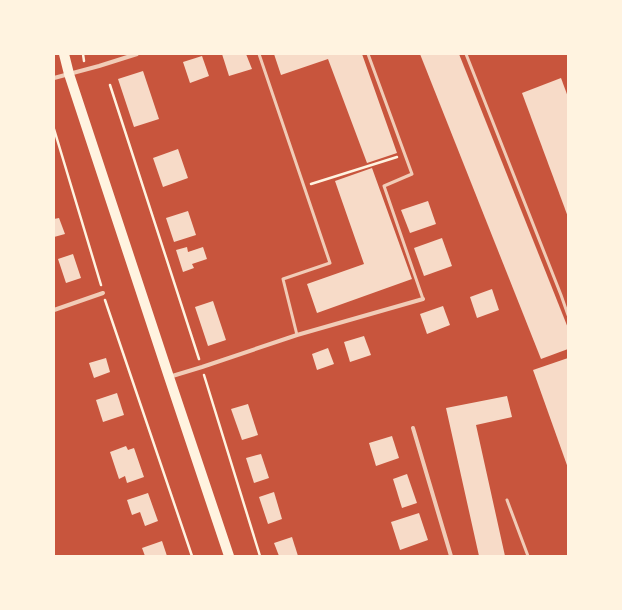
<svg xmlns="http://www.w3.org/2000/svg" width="622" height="610" viewBox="0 0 622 610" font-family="Helvetica,sans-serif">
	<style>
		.building { fill: #f7dbc8 }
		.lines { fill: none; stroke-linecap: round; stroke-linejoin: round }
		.path { stroke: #fff3e0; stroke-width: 2.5 }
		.service { stroke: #f1ccb7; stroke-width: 3 }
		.minor { stroke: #f1ccb7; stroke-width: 4 }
		.primary { stroke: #fff3e0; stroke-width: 10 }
	</style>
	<rect width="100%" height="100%" fill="#c8553d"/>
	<g class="building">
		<path d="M222,54h24l6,15 -23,7z"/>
		<path d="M274,54h88l35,99 -30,10 -39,-104 -47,16z"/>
		<path d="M420,54h39l109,274v21l-27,10z"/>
		<path d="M202,56l7,20 -19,7 -7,-21z"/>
		<path d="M143,71l16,48 -25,8 -16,-48z"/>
		<path d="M561,78l7,19v120l-46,-124z"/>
		<path d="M178,149l10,29 -25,9 -10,-29z"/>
		<path d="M372,168l40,111 -95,34 -10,-29 57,-20 -29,-83z"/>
		<path d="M428,201l8,23 -26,9 -9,-23z"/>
		<path d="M188,211l8,24 -22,7 -8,-24z"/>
		<path d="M59,218l6,16 -11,3v-18z"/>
		<path d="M442,238l10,28 -28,10 -10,-28z"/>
		<path d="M187,247l1,5 15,-5 4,12 -15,5 2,4 -11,4 -7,-22z"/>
		<path d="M73,254l8,24 -15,5 -8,-24z"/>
		<path d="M492,289l7,21 -22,8 -7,-21z"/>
		<path d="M213,301l13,39 -18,6 -13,-39z"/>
		<path d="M443,306l7,19 -23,9 -7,-20z"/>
		<path d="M364,336l7,19 -21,7 -6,-20z"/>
		<path d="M328,348l6,16 -17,6 -5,-16z"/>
		<path d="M106,358l4,14 -16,6 -5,-15z"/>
		<path d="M568,358v110l-35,-98z"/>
		<path d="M117,393l7,22 -21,7 -7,-22z"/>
		<path d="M507,396l5,21 -36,8 29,131h-26l-33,-148z"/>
		<path d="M248,404l10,31 -16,5 -11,-31z"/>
		<path d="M392,436l7,22 -23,8 -7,-23z"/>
		<path d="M126,446l2,4 6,-2 10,29 -17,6 -2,-7 -6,3 -9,-27z"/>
		<path d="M261,454l8,24 -15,5 -8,-25z"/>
		<path d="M407,474l10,29 -15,5 -9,-29z"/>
		<path d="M274,492l8,27 -14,5 -9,-27z"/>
		<path d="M148,493l10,28 -13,5 -5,-14 -8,3 -5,-15z"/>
		<path d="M419,513l9,27 -28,10 -9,-28z"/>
		<path d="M292,537l6,19h-19l-5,-13z"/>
		<path d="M162,541l5,15h-22l-3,-8z"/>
	</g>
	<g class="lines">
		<g class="path">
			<path d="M83,54l1,7"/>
			<path d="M110,85l89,274"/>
			<path d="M54,129l47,156"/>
			<path d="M311,184l86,-27"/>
			<path d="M105,300l87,256"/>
			<path d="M204,375l56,181"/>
		</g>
		<g class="service">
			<path d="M259,54l71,209 -47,16 14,56"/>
			<path d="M368,54l44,120 -28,12 39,113"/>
			<path d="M466,54l95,241 7,20"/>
			<path d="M507,500l21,56"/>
		</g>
		<g class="minor">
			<path d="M54,78l45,-12 38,-12"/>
			<path d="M54,310l49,-17"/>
			<path d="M169,377l33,-10 95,-32 126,-36"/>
			<path d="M413,428l38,128"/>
		</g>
		<path class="primary" d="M64,54l5,20 100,303 60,179"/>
	</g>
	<rect width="622" height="610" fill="none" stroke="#fff3e0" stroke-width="110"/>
</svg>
